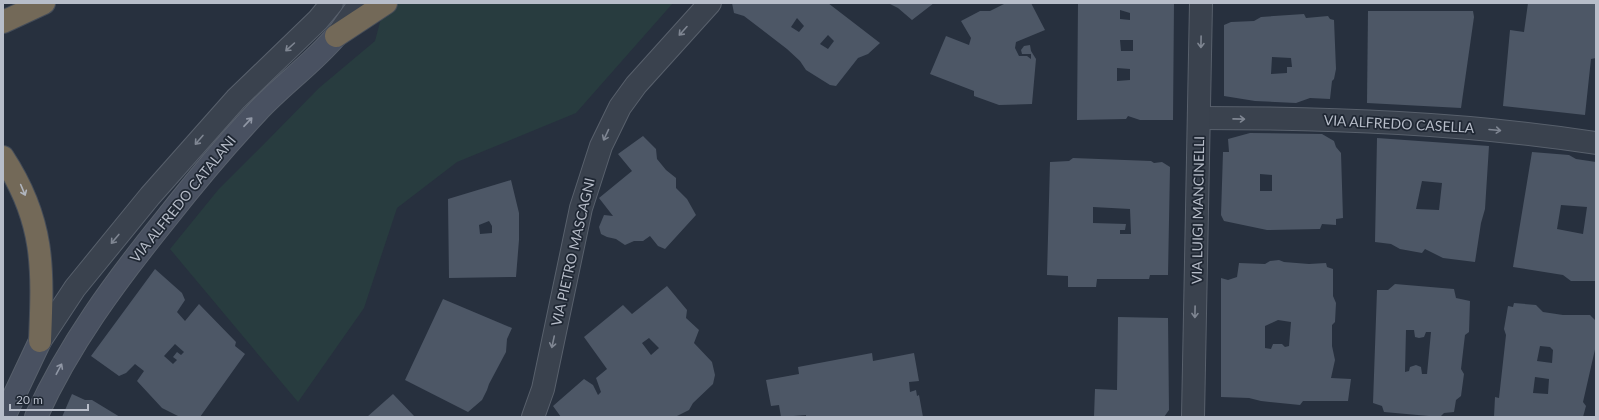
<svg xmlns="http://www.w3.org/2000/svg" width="1599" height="420" viewBox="0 0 1599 420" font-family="Lato,sans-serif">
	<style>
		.green { fill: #283c3f }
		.building { fill: #4d5766; fill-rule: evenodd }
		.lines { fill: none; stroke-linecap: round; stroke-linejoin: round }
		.street-casing { stroke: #58606c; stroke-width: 24 }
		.secondary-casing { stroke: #58606c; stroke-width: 24 }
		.highway-casing { stroke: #454d59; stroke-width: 24 }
		.street { stroke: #3a424e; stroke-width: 22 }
		.secondary { stroke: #495161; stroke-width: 22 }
		.highway { stroke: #736958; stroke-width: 22 }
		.oneway { stroke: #7f8692 }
		.oneway2 { stroke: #9097a5 }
		.oneway3 { stroke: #b0b5be }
		.labels { text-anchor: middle; stroke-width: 3.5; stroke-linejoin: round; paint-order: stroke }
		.street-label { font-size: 14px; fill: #b7bdc9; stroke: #1f2733 }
	</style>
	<rect width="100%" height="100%" fill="#27303e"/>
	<path class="green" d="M385,3h288l-97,110 -119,49 -60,46 -33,100 -66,94 -128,-153 48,-59 48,-48 53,-54 56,-47z"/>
	<g class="building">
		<path d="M732,3h96l52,40 -12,11 -10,4 -22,28 -6,-1 -24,-15 -6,-9 -13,-12 -43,-33 -10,-3zM797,18l7,8 -5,6 -8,-5zM828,35l6,6 -6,8 -8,-5z"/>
		<path d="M888,3h46l-22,17 -14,-12z"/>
		<path d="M1006,3h25l14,27 -29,12 -1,6 4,8h8l4,3v-5h-9l-1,-4 3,-4 6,-1 1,6 5,8 -4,45 -33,1 -25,-9v-5l-44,-17 16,-38 23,9 2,-7 -10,-17 19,-10h10z"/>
		<path d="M1078,3h96l-1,117h-33l-12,-4 -2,3 -49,1zM1120,10l10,3v7l-10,-1zM1120,40h13v11h-12zM1117,68l13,1v11l-13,1z"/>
		<path d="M1528,3h68v55l-5,1 -6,56 -82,-9 7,-76 14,2z"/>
		<path d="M1368,11h105l1,6 -13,91 -94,-5z"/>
		<path d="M1304,14l2,4 22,-2 2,3 4,1 2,49 -2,10 -2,2 -2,18 -20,-1 -14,5 -41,-2 -31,-5v-71l7,-3 23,-1 7,-4zM1272,57l19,1 1,9h-5v6l-16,1z"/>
		<path d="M1250,133l72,1 12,7 2,6 5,6 2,65 -7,1v6l-14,-1 -2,5 -53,1 -43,-9 -3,-6 2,-63h6l-1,-13zM1260,174l12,1v16h-12z"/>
		<path d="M643,136l13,13 1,10 9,11 10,8v10l11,11 9,16 -31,34 -7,-3 -8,-10 -7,5h-9l-9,4 -9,-6 -9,-2 -6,-3 -2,-7 5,-12 9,1 -14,-18 33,-27 -14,-17z"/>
		<path d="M1377,138l112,8 -4,63 -4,14 -6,39 -32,-4 -18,-9 -3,4 -22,-4 -9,-5 -16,-2zM1422,181l20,2 -3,27 -23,-1z"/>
		<path d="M1532,152l37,3 7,4 20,3v119h-25l-8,-6 -50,-8zM1561,205l26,2 -4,27 -26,-5z"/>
		<path d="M1073,158l78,3 3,2 8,-1 8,5 -2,108h-18l-1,4h-52l-1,8h-28v-11l-21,-1 3,-113 19,-1zM1093,207l37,2 1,25h-11v-4h5l1,-6 -33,-1z"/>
		<path d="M511,180l8,33v27l-3,37 -67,1 -1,-79zM489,221l3,5v7l-12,1 -1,-9z"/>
		<path d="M1279,260l5,2 25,2 17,-1 1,4 6,2v27l3,7 -1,19 -3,3v21l3,14 -4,18 20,1 -3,22h-45l-3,4 -39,-4 -12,-3 -28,-1v-119l7,2 9,-3 2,-14 26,1 5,-3zM1278,320l13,2 -2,24 -4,1 -3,-3h-9l-2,5 -6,-1v-22z"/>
		<path d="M155,269l27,24 3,7 -8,12 8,9 14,-17 37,38 -1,4 10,8 -45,63h-20l-18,-9 -25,-27 7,-10 -9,-7 -9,9 -7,3 -28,-20zM175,344l9,8 -3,3 -4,-3 -4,5 4,3 -4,4 -9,-8z"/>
		<path d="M1395,284l59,5 2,9 14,3 -1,31 -4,3 -4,34 3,5 -3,22 -5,4 -2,12 -10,1 -4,4 -56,-5 -2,-6 -9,-3 4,-113h11zM1406,330h8l1,7 4,1 5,-1 2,-5h5l-4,42h-5l-1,-7 -5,-2 -6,2 -1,4 -4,1z"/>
		<path d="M667,286l20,24 -1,8 13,12 -5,13 18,19 3,13 -2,9 -20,19 -4,7 -14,7h-114l-8,-11 31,-27 9,6 5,10 3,-3 -5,-14 11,-9 -23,-32 39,-32 9,9zM649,338l10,10 -8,7 -9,-12z"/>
		<path d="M443,299l69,29 -5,11 -1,13 -17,32 -2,6 -5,10 -14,12 -63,-32z"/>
		<path d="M1514,303l22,2 7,7 20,3h27l6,6v24l-13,57 3,4 -3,11h-89l1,-20 4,1 7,-63 -2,-6 4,-23 5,1zM1540,346l10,1 3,3 -1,13 -15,-2zM1535,377l14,2 -1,15 -15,-1z"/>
		<path d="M1118,317l50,1 1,92 -5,7h-70l1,-28 22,1z"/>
		<path d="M872,353l1,8 41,-8 5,28 -10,1 1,10 6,-2 1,6 2,-1 4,22h-117v-2l-25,2 -2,-12 -8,1 -5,-26 33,-6 -1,-7z"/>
		<path d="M72,394l13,6h7l28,17h-58z"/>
		<path d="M393,394l22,23h-48z"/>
	</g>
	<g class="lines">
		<g class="street-casing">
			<g id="street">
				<path d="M338,34l22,-31"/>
				<path d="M1200,118c133,0 265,5 396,25"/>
				<path d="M40,341l35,-53 75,-92 86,-97 82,-79 14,-17"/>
				<path d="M533,417l10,-28 38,-181 20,-62 19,-39 16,-22 74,-82"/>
				<path d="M1193,417l8,-414"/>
			</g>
		</g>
		<g class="secondary-casing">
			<g id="secondary">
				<path d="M4,417l36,-76"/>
				<path d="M36,417c33,-73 79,-135 129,-197 29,-37 60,-74 92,-108 25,-27 55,-48 79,-76"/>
			</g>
		</g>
		<g class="highway-casing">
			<g id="highway">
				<path d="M3,22l41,-19"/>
				<path d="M336,36l50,-33"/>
				<path d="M3,157c42,64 40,111 37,184"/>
			</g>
		</g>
		<use href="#street" class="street"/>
		<use href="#secondary" class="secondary"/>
		<use href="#highway" class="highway"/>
	</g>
	<defs><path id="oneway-shaft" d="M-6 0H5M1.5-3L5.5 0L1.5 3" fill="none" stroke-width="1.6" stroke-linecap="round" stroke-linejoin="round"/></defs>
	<g class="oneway">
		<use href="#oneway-shaft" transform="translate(683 31) rotate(132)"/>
		<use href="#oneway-shaft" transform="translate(1201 42) rotate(91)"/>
		<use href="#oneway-shaft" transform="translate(290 47) rotate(138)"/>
		<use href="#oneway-shaft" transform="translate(1239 119) rotate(1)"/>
		<use href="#oneway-shaft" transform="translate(1495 130) rotate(5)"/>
		<use href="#oneway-shaft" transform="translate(606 135) rotate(115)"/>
		<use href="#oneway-shaft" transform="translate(199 140) rotate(131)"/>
		<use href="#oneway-shaft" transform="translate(115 239) rotate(130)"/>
		<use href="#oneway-shaft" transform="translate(1195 312) rotate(91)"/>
		<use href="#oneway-shaft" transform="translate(553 342) rotate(102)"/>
	</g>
	<g class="oneway2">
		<use href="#oneway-shaft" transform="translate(248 122) rotate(-47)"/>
		<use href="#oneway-shaft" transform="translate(59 369) rotate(-62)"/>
	</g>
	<use class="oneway3" href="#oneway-shaft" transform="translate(23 190) rotate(67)"/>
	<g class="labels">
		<g class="street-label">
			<text transform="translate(1399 124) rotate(3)" y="5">VIA ALFREDO CASELLA</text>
			<text transform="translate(183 199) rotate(-51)" y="5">VIA ALFREDO CATALANI</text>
			<text transform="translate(1198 210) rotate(-89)" y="5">VIA LUIGI MANCINELLI</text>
			<text transform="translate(573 252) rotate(-77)" y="5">VIA PIETRO MASCAGNI</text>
		</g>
	</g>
	<rect width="1599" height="420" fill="none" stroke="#b7bdc9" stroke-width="8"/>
	<path d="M10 404v6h78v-6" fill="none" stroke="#b7bdc9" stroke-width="2"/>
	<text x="16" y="404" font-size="12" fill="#b7bdc9" stroke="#1f2733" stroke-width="3" paint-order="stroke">20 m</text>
</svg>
